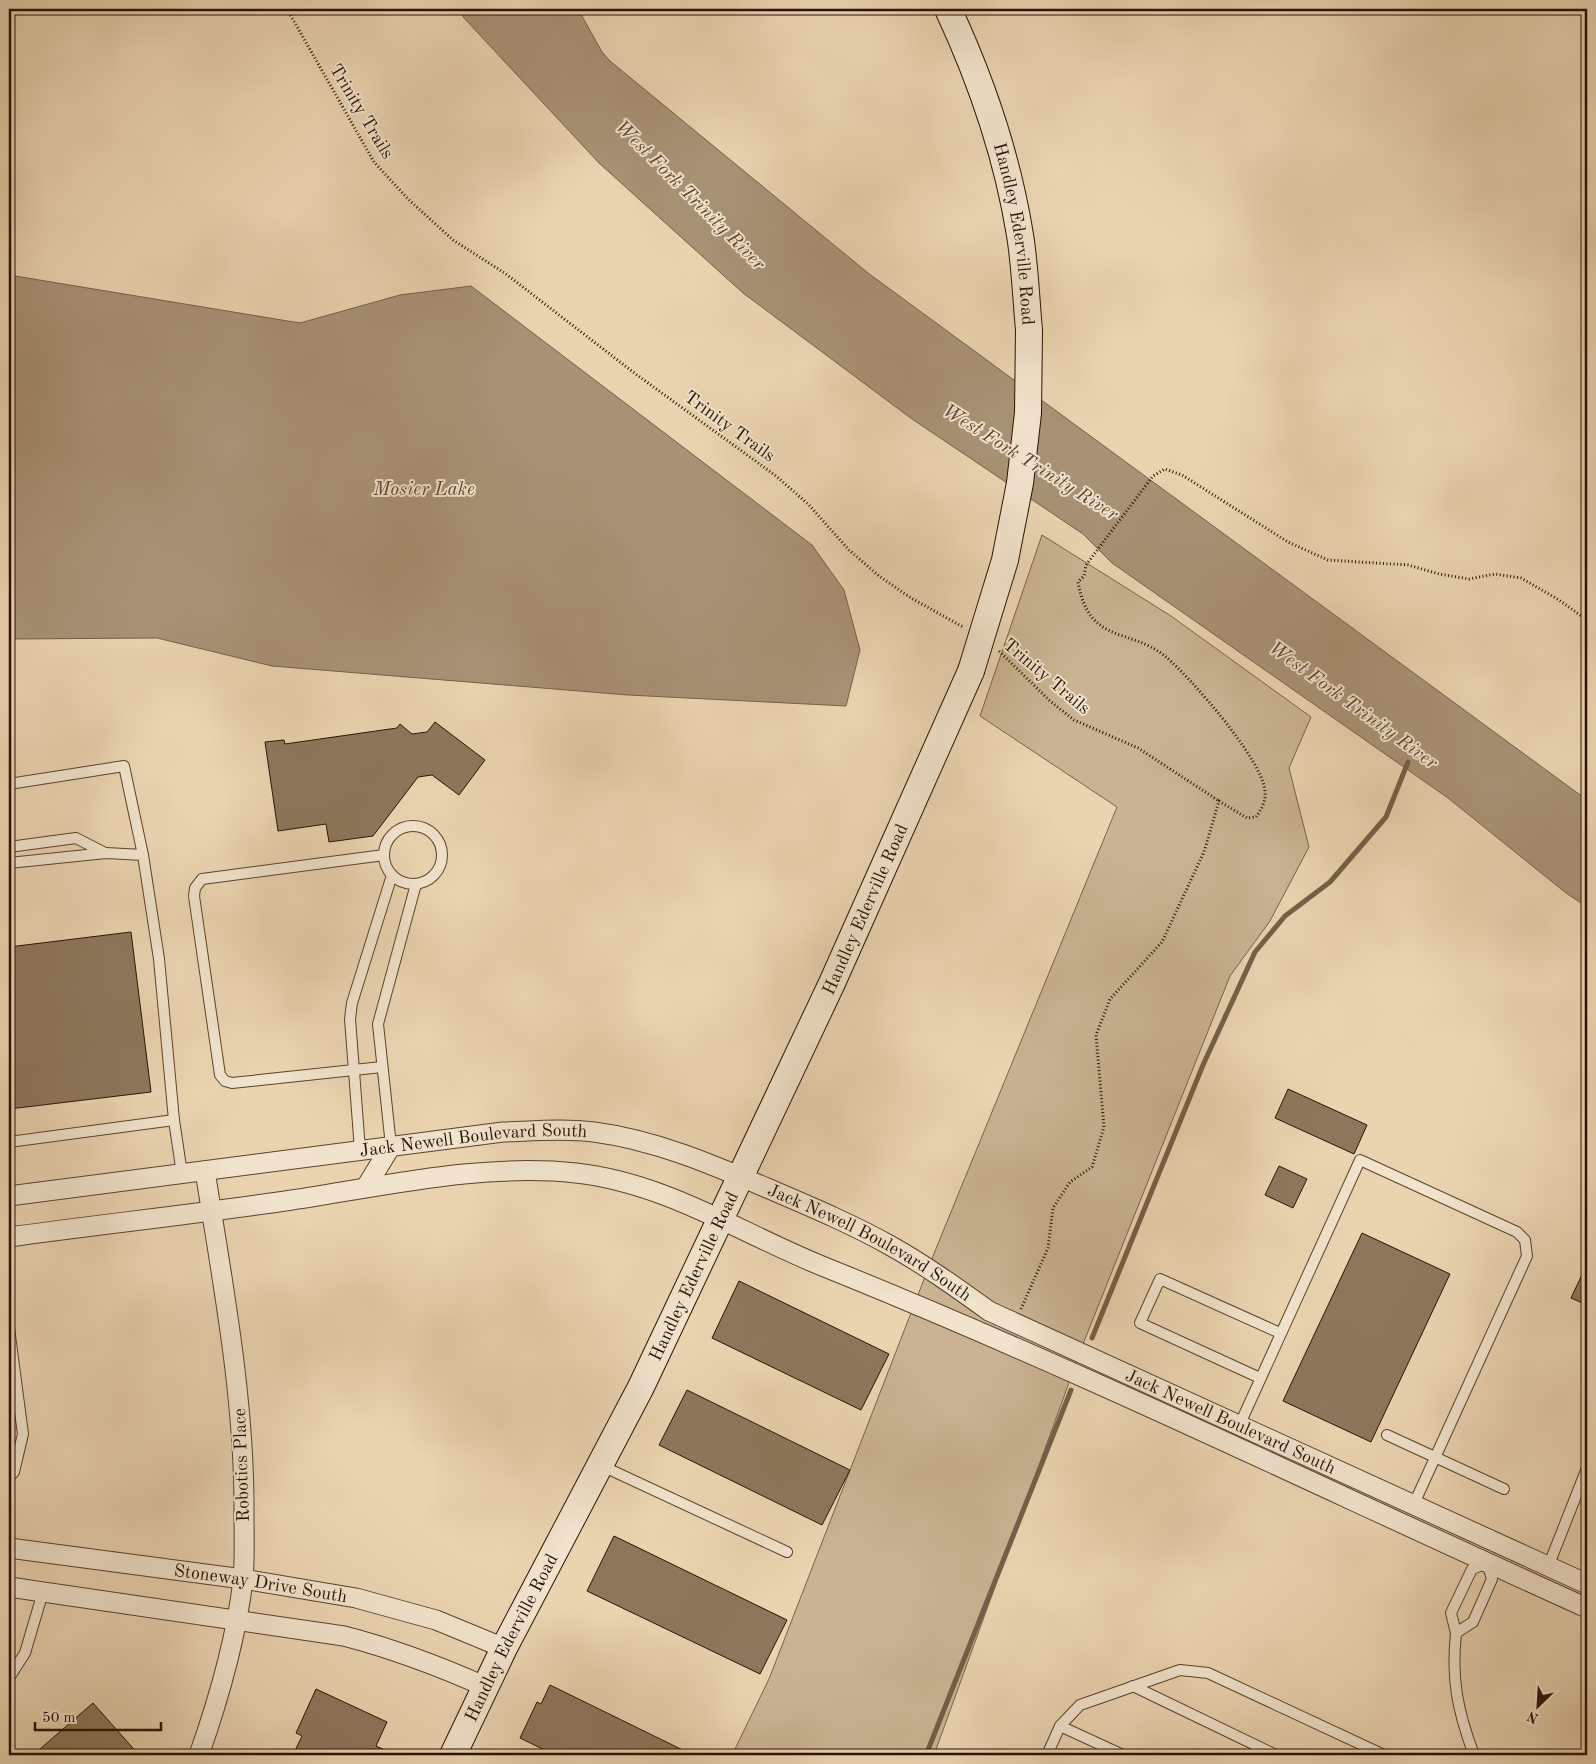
<svg xmlns="http://www.w3.org/2000/svg" width="1596" height="1764" viewBox="0 0 1596 1764" font-family="'Old Standard TT',serif">
	<style>
		.green { fill: #c9b392; stroke: #79624a }
		.water { fill: #a89275; stroke: #755f47 }
		.lines { fill: none; stroke-linecap: round; stroke-linejoin: round }
		.stream { stroke: #755f47; stroke-width: 5 }
		.building { fill: #8d775c; stroke: #291202 }
		.service-casing { stroke: #59422e; stroke-width: 12 }
		.minor-casing { stroke: #59422e; stroke-width: 21 }
		.secondary-casing { stroke: #291202; stroke-width: 28 }
		.path { stroke: #291202; stroke-width: 3; stroke-dasharray: 1 2.5; stroke-linecap: butt }
		.service { stroke: #f1e3cc; stroke-width: 10 }
		.minor { stroke: #f1e3cc; stroke-width: 19 }
		.secondary { stroke: #f1e3cc; stroke-width: 26 }
		.secondary-bridge-casing { stroke: #291202; stroke-width: 28; stroke-linecap: butt }
		.secondary-bridge { stroke: #f1e3cc; stroke-width: 26 }
		.labels { text-anchor: middle; stroke-width: 4; stroke-linejoin: round; paint-order: stroke }
		.street-label { font-size: 18px; fill: #291202; stroke: #f1e3cc }
		.water-label { font-size: 19px; font-style: italic; fill: #5c4530; stroke: #f1e3cc }
	</style>
	<rect width="100%" height="100%" fill="#ead4b0"/>
	<filter id="stains"><feTurbulence type="fractalNoise" baseFrequency=".004" numOctaves="4"/><feColorMatrix values="0 0 0 0 .2 0 0 0 0 .09 0 0 0 0 .02 0 0 0 .5 -.17"/></filter>
	<radialGradient id="worn" r=".72"><stop offset=".6" stop-color="#630" stop-opacity="0"/><stop offset="1" stop-color="#630" stop-opacity=".3"/></radialGradient>
	<path class="green" d="M1042,535l129,81 140,101 -22,51 20,79 -39,74 -40,55 -147,368 -149,411h-202l37,-76 166,-428 182,-444 -137,-91z"/>
	<g class="water">
		<path d="M459,9h119l24,43 8,9 258,212 719,527v107l-21,-14 -118,-95 -336,-235 -29,-29 -171,-115 -169,-126 -144,-130 -135,-145z"/>
		<path d="M9,275l291,48 100,-28 71,-9 341,259 32,45 16,60 -14,56 -218,-11 -356,-29 -115,-28 -148,1z"/>
	</g>
	<g class="lines">
		<g class="stream">
			<path d="M1092,1338l111,-273 52,-113 30,-36 45,-34 56,-65 22,-55"/>
			<path d="M926,1755l145,-365"/>
		</g>
	</g>
	<g class="building">
		<path d="M435,722l50,38 -26,35 -27,-20 -14,2 -45,59 -44,6 -3,-18 -48,7 -13,-89 19,-2 1,4 112,-16 3,-4 12,10 15,-2z"/>
		<path d="M131,932l20,160 -142,17v-162z"/>
		<path d="M1288,1089l79,36 -13,29 -79,-36z"/>
		<path d="M1279,1166l28,13 -14,29 -28,-13z"/>
		<path d="M1362,1233l88,41 -79,168 -88,-41z"/>
		<path d="M1587,1264v41l-16,-7z"/>
		<path d="M739,1281l150,73 -28,56 -149,-72z"/>
		<path d="M687,1390l163,80 -28,55 -163,-80z"/>
		<path d="M614,1536l173,84 -27,54 -173,-83z"/>
		<path d="M550,1685l143,70h-138l-35,-17 17,-36 4,2z"/>
		<path d="M316,1689l71,33 -11,24 20,9h-103l9,-19 -6,-3z"/>
		<path d="M93,1703l46,52h-106z"/>
	</g>
	<g class="lines">
		<g class="service-casing">
			<g id="service">
				<path d="M9,784l115,-18 19,89"/>
				<circle cx="413" cy="855" r="29"/>
				<path d="M9,847l67,-9 29,15"/>
				<path d="M9,863l97,-10 37,2 16,104 15,161 8,54"/>
				<path d="M382,1067l-150,16 -7,-2 -5,-6 -26,-179 1,-8 7,-9 182,-24"/>
				<path d="M9,1142l165,-22"/>
				<path d="M391,1146l-13,-122 38,-140"/>
				<path d="M360,1150l-10,-131 2,-16 40,-128"/>
				<path d="M9,1328l14,106 -9,38 -5,5"/>
				<path d="M1260,1378l-120,-55 20,-44 120,54"/>
				<path d="M1239,1426l121,-266 157,72 8,8 2,16 -114,250"/>
				<path d="M1387,1435l117,54"/>
				<path d="M600,1465l187,87"/>
				<path d="M1487,1563l5,16 -19,43 -17,11 -5,-20 21,-44z"/>
				<path d="M1548,1567l39,-99"/>
				<path d="M1456,1633c-5,47 2,79 18,122"/>
				<path d="M9,1678l16,-25 18,-61"/>
				<path d="M1133,1686l143,69"/>
				<path d="M1060,1726l63,29"/>
				<path d="M1047,1755l13,-29 20,-21 100,-35 28,3 176,82"/>
			</g>
		</g>
		<g class="minor-casing">
			<g id="minor">
				<path d="M366,1187l25,-41"/>
				<path id="s1" d="M9,1196l494,-64c30,-1 61,-4 91,0 61,8 117,32 173,56 42,18 85,36 124,58 34,19 66,42 98,65l598,273"/>
				<path d="M9,1237c94,-13 189,-23 283,-37 94,-14 190,-37 284,-27 91,10 168,62 251,95 258,104 507,226 760,340"/>
				<path id="s2" d="M9,1548l234,31 113,19 80,22 68,28"/>
				<path d="M9,1587l335,49c50,13 95,30 142,51"/>
				<path d="M199,1755c20,-57 37,-115 44,-175 2,-21 1,-43 1,-64 1,-116 -21,-231 -39,-345"/>
			</g>
		</g>
		<g class="secondary-casing">
			<g id="secondary">
				<path id="s3" d="M948,9c34,73 59,145 72,226 5,31 6,63 9,95"/>
				<path id="s4" d="M453,1755l51,-107 137,-261 191,-404 139,-312"/>
			</g>
		</g>
		<g class="path">
			<path d="M287,9l87,153 34,37 45,41 53,34 127,98 143,104 32,28 41,46 30,26 32,22 52,29"/>
			<path d="M999,651l51,50 24,19 64,28 81,53"/>
			<path d="M1021,1309l27,-61 5,-40 17,-26 22,-15 12,-40 -8,-92 14,-36 52,-57 42,-90 15,-51 28,17 9,-1c5,-7 10,-16 9,-25 -1,-31 -75,-115 -100,-136 -37,-29 -76,-11 -87,-74l6,-6 2,-11 67,-89 12,-7 17,6 106,67 40,18 80,5 31,9 30,5 26,-5 26,4 38,22 28,20"/>
		</g>
		<use href="#service" class="service"/>
		<use href="#minor" class="minor"/>
		<use href="#secondary" class="secondary"/>
		<g class="secondary-bridge-casing">
			<path id="secondary-bridge" d="M971,671l34,-111 15,-77 8,-70 1,-83"/>
		</g>
		<use href="#secondary-bridge" class="secondary-bridge"/>
	</g>
	<g class="labels">
		<g class="street-label">
			<text transform="translate(362 111) rotate(59)" y="6">Trinity Trails</text>
			<text dy="6" stroke="none"><textPath href="#s3" startOffset="236">Handley Ederville Road</textPath></text>
			<text transform="translate(730 426) rotate(36)" y="6">Trinity Trails</text>
			<text transform="translate(1047 676) rotate(40)" y="6">Trinity Trails</text>
			<text dy="6" stroke="none"><textPath href="#s4" startOffset="941">Handley Ederville Road</textPath></text>
			<text dy="6" stroke="none"><textPath href="#s1" startOffset="468">Jack Newell Boulevard South</textPath></text>
			<text dy="6" stroke="none"><textPath href="#s1" startOffset="888">Jack Newell Boulevard South</textPath></text>
			<text dy="6" stroke="none"><textPath href="#s4" startOffset="536">Handley Ederville Road</textPath></text>
			<text dy="6" stroke="none"><textPath href="#s1" startOffset="1292">Jack Newell Boulevard South</textPath></text>
			<text transform="translate(241 1465) rotate(-92)" y="6">Robotics Place</text>
			<text dy="6" stroke="none"><textPath href="#s2" startOffset="254">Stoneway Drive South</textPath></text>
			<text dy="6" stroke="none"><textPath href="#s4" startOffset="131">Handley Ederville Road</textPath></text>
		</g>
		<g class="water-label">
			<text transform="translate(691 194) rotate(45)" y="7">West Fork Trinity River</text>
			<text transform="translate(1031 461) rotate(32)" y="7">West Fork Trinity River</text>
			<text x="424" y="495">Mosier Lake</text>
			<text transform="translate(1354 704) rotate(36)" y="7">West Fork Trinity River</text>
		</g>
	</g>
	<rect width="1596" height="1764" fill="none" stroke="#ead4b0" stroke-width="30"/>
	<rect x="10" y="10" width="1576" height="1744" fill="none" stroke="#291202" stroke-width="2.5"/>
	<rect x="15" y="15" width="1566" height="1734" fill="none" stroke="#291202"/>
	<g transform="translate(1538 1706) rotate(205)" stroke="#f1e3cc" stroke-width="4" paint-order="stroke">
	<path d="M0-4L9 19L0 12L-9 19Z" fill="#291202"/>
	<text y="-8" font-size="14" font-weight="bold" text-anchor="middle" fill="#291202">N</text>
	</g>
	<path d="M35 1722v8h126v-8" fill="none" stroke="#291202" stroke-width="2.5"/>
	<text x="42" y="1722" font-size="15" fill="#291202" stroke="#f1e3cc" stroke-width="4" paint-order="stroke">50 m</text>
	<rect width="100%" height="100%" filter="url(#stains)"/>
	<rect width="100%" height="100%" fill="url(#worn)"/>
</svg>
